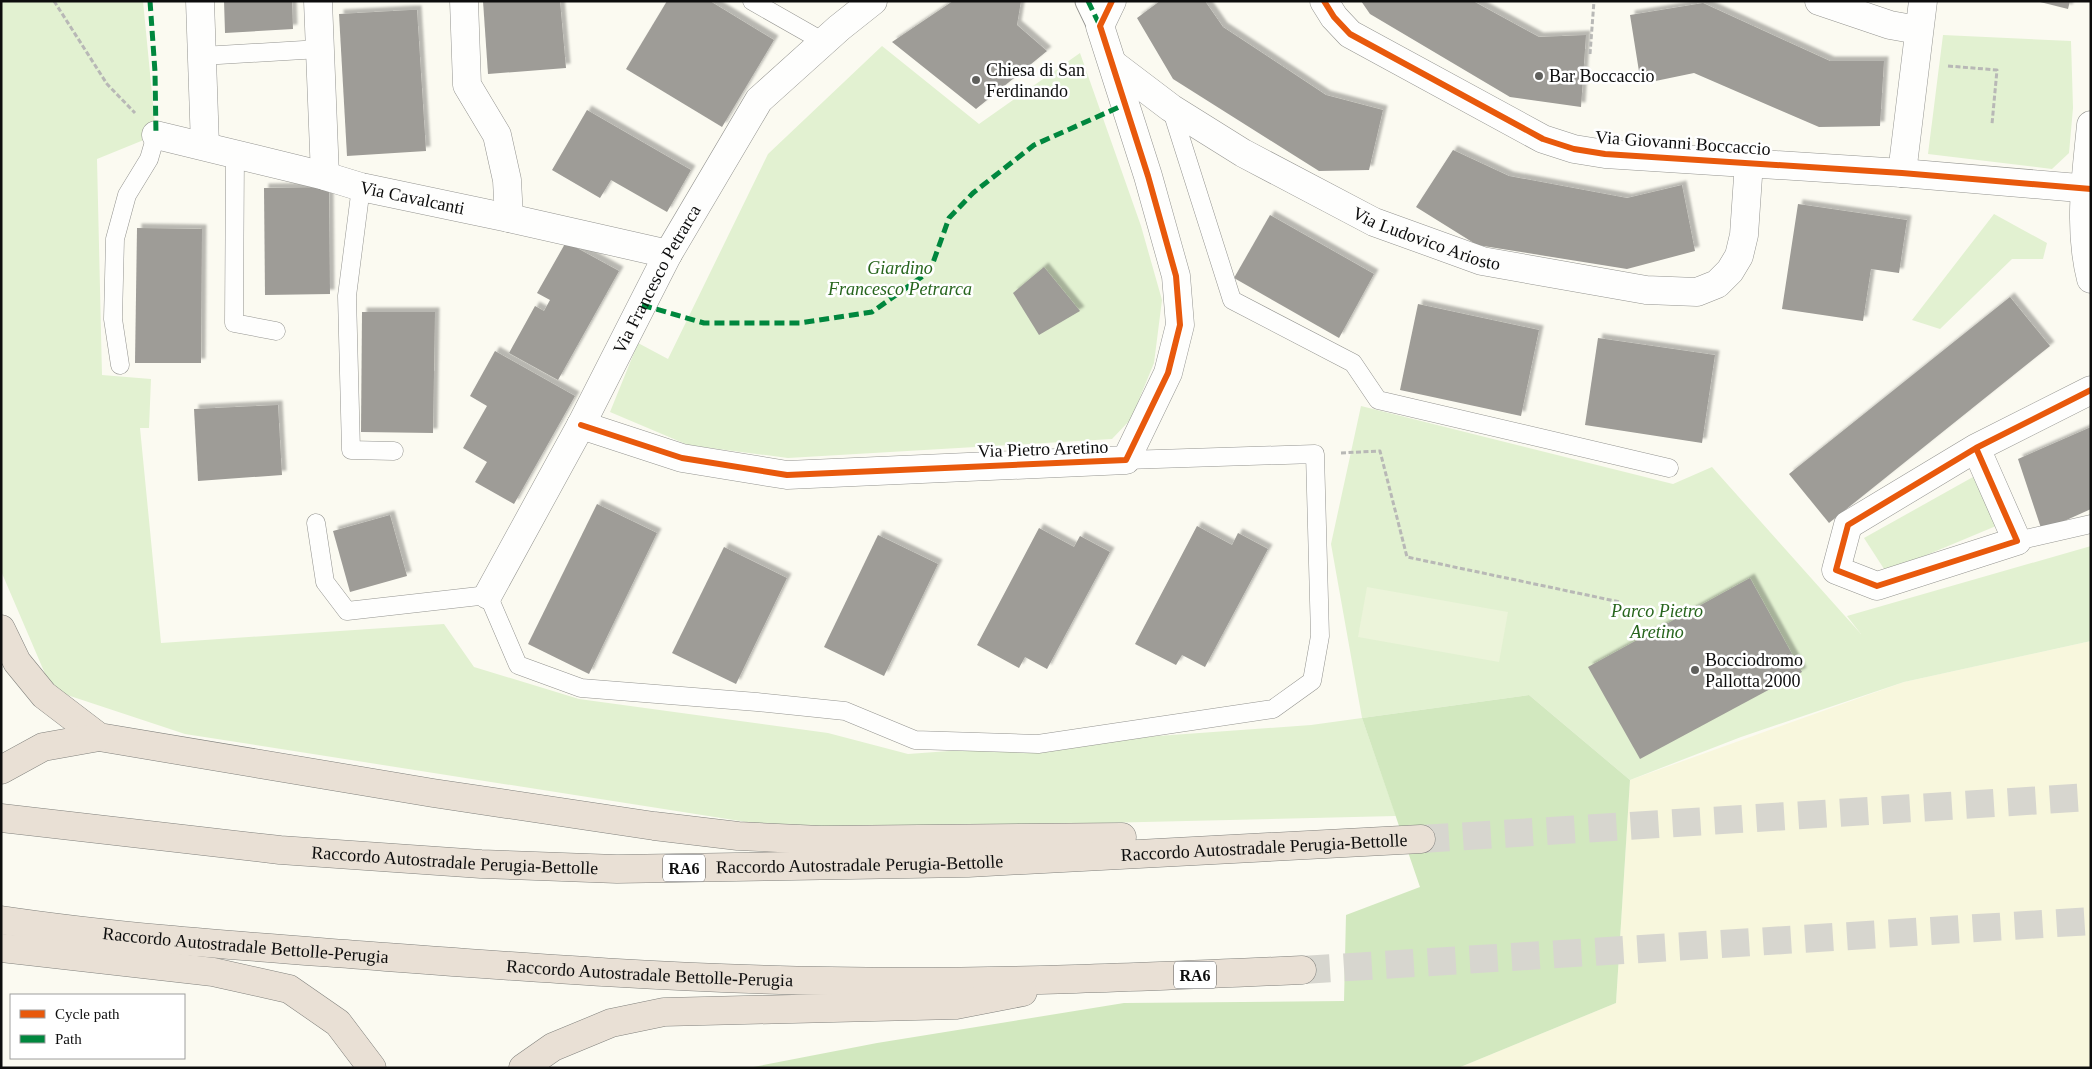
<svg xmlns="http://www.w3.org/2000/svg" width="2092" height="1069" viewBox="0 0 2092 1069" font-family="Georgia,serif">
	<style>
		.farmland { fill: #f8f7dd }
		.green { fill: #e2f1d1 }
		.forest { fill: #d2e8bf }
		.pitch { fill: #ecf4da }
		.building { fill: #9e9c97; filter: url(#shadow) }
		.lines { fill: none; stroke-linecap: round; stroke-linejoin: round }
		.motorway-tunnel { stroke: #d7d6cf; stroke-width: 28; stroke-dasharray: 28 14; stroke-linecap: butt }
		.service-casing { stroke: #949490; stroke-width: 19 }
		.pedestrian-casing { stroke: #949490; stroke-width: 27 }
		.minor-casing { stroke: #949490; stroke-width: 29 }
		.motorway-casing { stroke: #81817d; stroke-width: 29 }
		.path { stroke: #b8b8b6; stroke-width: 3; stroke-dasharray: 5 2.5; stroke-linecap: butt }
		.service { stroke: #fefefd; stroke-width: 18 }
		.pedestrian { stroke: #fefefd; stroke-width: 25 }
		.minor { stroke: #fefefd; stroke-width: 28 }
		.motorway { stroke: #e9e0d5; stroke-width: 28 }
		.quiet { stroke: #00873e; stroke-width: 5; stroke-dasharray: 10 5; stroke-linecap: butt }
		.cycleway-casing { stroke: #fff; stroke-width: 9 }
		.cycleway { stroke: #e8590c; stroke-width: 6 }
		.poi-dot { fill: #60605d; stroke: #fff; stroke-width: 2 }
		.labels { text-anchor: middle; stroke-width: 5; stroke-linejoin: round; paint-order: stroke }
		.shield { fill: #fff; stroke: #565656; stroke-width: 1 }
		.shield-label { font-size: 16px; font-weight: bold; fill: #0d0d0d }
		.poi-label { font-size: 18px; fill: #0d0d0d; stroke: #fff; text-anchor: start }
		.street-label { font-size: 18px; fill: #0d0d0d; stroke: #fff }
		.park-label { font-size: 18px; font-style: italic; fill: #27651d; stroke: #fff }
	</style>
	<defs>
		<filter id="shadow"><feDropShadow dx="4.5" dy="-4.5" stdDeviation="1" flood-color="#0004"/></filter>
	</defs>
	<rect width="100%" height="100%" fill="#fbfaf1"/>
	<path class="farmland" d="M2091,641v427h-633l158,-65 14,-223 274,-98z"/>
	<g class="green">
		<path d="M1,1h142l13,134 -59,24 5,216 49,4 -2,49h-9l21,215 283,-19 30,43 105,32 249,34 80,21 403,-29 51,-7 -31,-174 30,-138 312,78 39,-17 149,167 -14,-18 244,-70v95l-187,41 -163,55 -111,43 -101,-85 -167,23 34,98 -598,14 -613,-96 -133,-44 -51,-119z"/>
		<path d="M1943,35l128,6 2,67 -4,45 -17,16 -124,-15z"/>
		<path d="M882,46l97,78 101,-71 61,173 21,74 -8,63 -23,56 -19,20 -324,19 -100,-13 -78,-33 28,-69 30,16 100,-205z"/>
		<path d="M1994,214l53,29 -4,16h-31l-72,70 -28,-9z"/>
		<path d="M1973,477l23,49 -110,46 -22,-34z"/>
	</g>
	<path class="forest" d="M1529,695l101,85 -14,223 -158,65h-710l129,-25 247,-40 220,-2 2,-86 74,-28 -58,-169z"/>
	<path class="pitch" d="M1367,587l141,25 -9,50 -141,-25z"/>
	<g class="building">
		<path d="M224,1h68l1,28 -68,4z"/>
		<path d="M483,1h77l6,67 -78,6z"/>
		<path d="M667,1h43l64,39 -52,87 -96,-58z"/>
		<path d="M953,1h68l-4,24 30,26 -71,58 -84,-67z"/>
		<path d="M1160,1h45l18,26 103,68 57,15 -14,60 -50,1 -146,-92 -36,-61z"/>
		<path d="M1361,1h112l66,36 47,-2 -5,72 -71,-10 -140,-83z"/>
		<path d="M2036,1h34l-2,8z"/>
		<path d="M1703,3l127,58h54l-4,65 -61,1 -125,-54 -53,11 -11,-69z"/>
		<path d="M410,10h7l9,141 -79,5 -8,-142z"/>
		<path d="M587,110l104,60 -24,42 -56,-32 -11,18 -48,-28z"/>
		<path d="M1453,150l56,26 118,22 55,-13 13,66 -68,18 -150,-24 -61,-38z"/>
		<path d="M329,187l1,107 -65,1 -1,-107z"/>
		<path d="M1798,204l109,16 -8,53 -28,-4 -8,52 -81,-12z"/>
		<path d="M1270,215l104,59 -35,64 -105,-60z"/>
		<path d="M137,228l65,1 -1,134h-66z"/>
		<path d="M566,242l53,29 -61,109 -49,-27 26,-47 9,5 6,-11 -13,-7z"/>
		<path d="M1044,267l36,44 -41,24 -26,-42z"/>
		<path d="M2010,297l40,49 -221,177 -40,-49z"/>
		<path d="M1418,304l121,26 -18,86 -121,-26z"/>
		<path d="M362,312h73l-2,121 -72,-1z"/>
		<path d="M1598,338l117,17 -13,88 -117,-18z"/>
		<path d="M495,351l80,45 -61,108 -39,-22 12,-20 -24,-14 24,-42 -17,-10z"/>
		<path d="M278,405l4,70 -84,6 -4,-72z"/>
		<path d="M2091,427v82l-49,22 -24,-72z"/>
		<path d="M597,504l60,29 -68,141 -61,-30z"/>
		<path d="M390,515l17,61 -57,16 -17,-61z"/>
		<path d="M1197,526l35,19 6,-12 30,16 -63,118 -23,-12 -6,10 -41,-21z"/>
		<path d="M1039,528l35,19 6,-11 30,16 -63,117 -22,-12 -6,11 -42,-23z"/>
		<path d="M878,535l60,29 -54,112 -60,-29z"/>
		<path d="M724,547l63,31 -51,106 -64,-31z"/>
		<path d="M1750,578l52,94 -162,87 -52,-92z"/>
	</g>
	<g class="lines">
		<g class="motorway-tunnel">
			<path d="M1421,839l670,-42"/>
			<path d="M1302,970l789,-49"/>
		</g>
		<g class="service-casing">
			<g id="service">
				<path d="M752,1l72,41"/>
				<path d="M202,56l118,-7"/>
				<path d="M1171,108l61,192 121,63 25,37 291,68"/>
				<path d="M235,153l-1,170 42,8"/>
				<path d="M361,187l-14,109 4,154 43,1"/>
				<path d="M120,365l-7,-46 2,-80 12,-44 22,-36 7,-24"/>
				<path d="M316,523l9,59 22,29 141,-16 30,70 63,23 176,14 88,9 70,29 123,4 235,-35 39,-28 8,-45 -5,-182 -189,6"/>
				<path d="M2017,541l74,-17"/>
			</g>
		</g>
		<g class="pedestrian-casing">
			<path id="pedestrian" d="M1088,1l12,25"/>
		</g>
		<g class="minor-casing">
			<g id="minor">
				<path d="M200,1l5,145"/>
				<path d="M318,1l7,175"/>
				<path d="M464,1l3,84 30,50 10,45 2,38"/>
				<path d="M1324,1l10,16 16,17 193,105 31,10 31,5 297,19 189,16"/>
				<path d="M1819,1l71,24 28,5"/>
				<path id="s1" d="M1113,64l58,44 72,45 131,69 108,39 164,29 51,2 20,-8 13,-13 9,-15 5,-21 5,-73"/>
				<path d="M2091,125c-5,52 -13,103 0,154"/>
				<path id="s2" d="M156,135l169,41 36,11 148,31 159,36"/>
				<path d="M1902,173l21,-172"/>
				<path d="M581,425l101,33 105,17 339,-15 42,-87 12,-48 -4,-49 -28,-100 -48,-150 12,-25"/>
				<path d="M1976,448l41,93 -140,45 -41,-16 12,-45 128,-77 115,-58"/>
				<path id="s3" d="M488,595l93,-170 87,-171 91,-154 80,-72 34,-27"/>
			</g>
		</g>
		<g class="motorway-casing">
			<g id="motorway">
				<path d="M1,629l16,33 27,33 55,42 334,56 221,33 84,10 83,4 301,-3"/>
				<path d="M1,770l42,-23 56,-10"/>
				<path id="s4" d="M1,818l279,32 201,14 136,5 351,-6 453,-24"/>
				<path id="s5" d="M1,920c128,19 256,27 385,37 148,11 296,22 444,24 158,3 315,-4 472,-11"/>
				<path d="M1,948l212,24 76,17 49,34 34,45"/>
				<path d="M523,1068l30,-21 58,-24 53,-11 292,-7 67,-13"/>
			</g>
		</g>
		<g class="path">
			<path d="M54,1l53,83 28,29"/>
			<path d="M1590,54l4,-53"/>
			<path d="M1948,66l49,4 -5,54"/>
			<path d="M1341,453l39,-2 27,106 213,45"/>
		</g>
		<use href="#service" class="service"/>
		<use href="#pedestrian" class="pedestrian"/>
		<use href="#minor" class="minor"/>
		<use href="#motorway" class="motorway"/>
		<g class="quiet">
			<path d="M150,1l5,71 1,63"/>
			<path d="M1088,1l12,25"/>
			<path d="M642,305l62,18h96l72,-11 58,-41 19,-53 24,-25 61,-48 92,-41"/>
		</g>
		<g class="cycleway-casing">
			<g id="cycleway">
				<path d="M1324,1l10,16 16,17 193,105 31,10 31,5 297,19 189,16"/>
				<path d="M581,425l101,33 105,17 339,-15 42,-87 12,-48 -4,-49 -28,-100 -48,-150 12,-25"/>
				<path d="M1976,448l41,93 -140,45 -41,-16 12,-45 128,-77 115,-58"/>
			</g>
		</g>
		<use href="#cycleway" class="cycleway"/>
	</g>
	<g class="poi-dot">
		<circle cx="1539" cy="76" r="5"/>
		<circle cx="976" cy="80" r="5"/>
		<circle cx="1695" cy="670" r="5"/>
	</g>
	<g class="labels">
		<g class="shield">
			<rect x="663" y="854.5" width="42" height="27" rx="4"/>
			<rect x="1174" y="961.5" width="42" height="27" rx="4"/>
		</g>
		<g class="shield-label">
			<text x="684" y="874">RA6</text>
			<text x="1195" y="981">RA6</text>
		</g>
		<g class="poi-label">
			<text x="986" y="76">Chiesa di San<tspan x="986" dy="21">Ferdinando</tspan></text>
			<text x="1549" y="82">Bar Boccaccio</text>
			<text x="1705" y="666">Bocciodromo<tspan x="1705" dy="21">Pallotta 2000</tspan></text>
		</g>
		<g class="street-label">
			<text transform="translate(1683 143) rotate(4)" y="6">Via Giovanni Boccaccio</text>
			<text dy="6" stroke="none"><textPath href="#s2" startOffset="264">Via Cavalcanti</textPath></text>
			<text dy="6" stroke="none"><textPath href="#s1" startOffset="361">Via Ludovico Ariosto</textPath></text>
			<text dy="6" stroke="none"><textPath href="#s3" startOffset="358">Via Francesco Petrarca</textPath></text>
			<text transform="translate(1043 449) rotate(-2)" y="6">Via Pietro Aretino</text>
			<text dy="6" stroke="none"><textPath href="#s4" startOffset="1266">Raccordo Autostradale Perugia-Bettolle</textPath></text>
			<text dy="6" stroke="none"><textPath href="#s4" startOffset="456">Raccordo Autostradale Perugia-Bettolle</textPath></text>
			<text dy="6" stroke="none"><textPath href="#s4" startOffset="861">Raccordo Autostradale Perugia-Bettolle</textPath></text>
			<text dy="6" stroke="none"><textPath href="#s5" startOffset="246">Raccordo Autostradale Bettolle-Perugia</textPath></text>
			<text dy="6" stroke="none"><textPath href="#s5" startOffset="651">Raccordo Autostradale Bettolle-Perugia</textPath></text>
		</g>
		<g class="park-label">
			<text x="900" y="274">Giardino<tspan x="900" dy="21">Francesco Petrarca</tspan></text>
			<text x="1657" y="617">Parco Pietro<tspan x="1657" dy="21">Aretino</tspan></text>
		</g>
	</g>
	<rect width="2092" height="1069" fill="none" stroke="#0d0d0d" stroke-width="5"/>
	<rect x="10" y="994" width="175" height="65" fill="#ffffff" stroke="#9e9e9e"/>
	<rect x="20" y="1010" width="25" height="8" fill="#e8590c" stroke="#9e9e9e"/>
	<text x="55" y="1019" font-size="15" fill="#0d0d0d">Cycle path</text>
	<rect x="20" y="1035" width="25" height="8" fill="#00873e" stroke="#9e9e9e"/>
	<text x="55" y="1044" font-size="15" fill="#0d0d0d">Path</text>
</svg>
